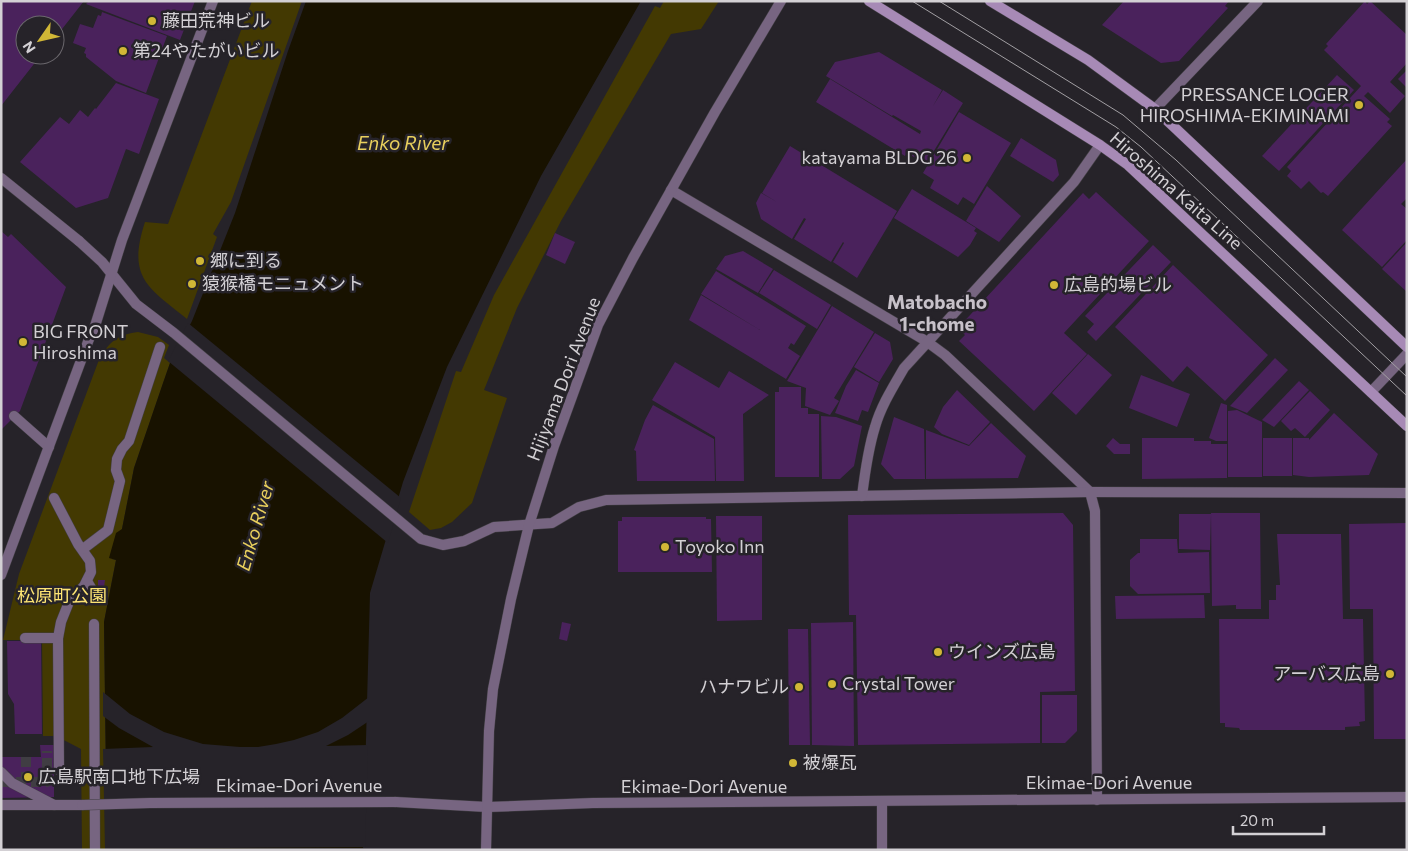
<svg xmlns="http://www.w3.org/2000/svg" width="1408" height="851" viewBox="0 0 1408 851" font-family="Commissioner,'Noto Sans JP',sans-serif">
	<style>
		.green { fill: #433902 }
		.water { fill: #181200 }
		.pier { fill: #262329 }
		.building { fill: #4a225c }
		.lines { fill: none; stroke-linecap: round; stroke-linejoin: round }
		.pedestrian-tunnel { stroke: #403d43; stroke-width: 10; stroke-dasharray: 10 5; stroke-linecap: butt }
		.service-casing { stroke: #423f44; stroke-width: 11 }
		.pedestrian-casing { stroke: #423f44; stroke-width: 11 }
		.minor-casing { stroke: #423f44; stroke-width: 11 }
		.tertiary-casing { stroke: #423f44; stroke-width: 11 }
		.secondary-casing { stroke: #423f44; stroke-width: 11 }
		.service { stroke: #776581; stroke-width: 10 }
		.pedestrian { stroke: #776581; stroke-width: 10 }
		.minor { stroke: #776581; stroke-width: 10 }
		.tertiary { stroke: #776581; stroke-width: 10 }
		.secondary { stroke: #a78ab6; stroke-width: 10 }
		.tram { stroke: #a29fa3; stroke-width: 1 }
		.tertiary-bridge-casing { stroke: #423f44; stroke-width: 11; stroke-linecap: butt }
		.tertiary-bridge { stroke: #776581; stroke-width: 10 }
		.poi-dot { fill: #d1b736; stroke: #262329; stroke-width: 2 }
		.labels { text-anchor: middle; stroke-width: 5; stroke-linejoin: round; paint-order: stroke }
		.poi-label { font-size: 18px; fill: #d3d0d4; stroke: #262329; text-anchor: start }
		.street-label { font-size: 18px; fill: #d3d0d4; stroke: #262329 }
		.park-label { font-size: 18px; fill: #fde473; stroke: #262329 }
		.water-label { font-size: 19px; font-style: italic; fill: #e8cf5d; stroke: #262329 }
		.neighbourhood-label { font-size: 19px; font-weight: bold; fill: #c7c1c9; stroke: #262329 }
	</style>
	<rect width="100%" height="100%" fill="#262329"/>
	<g class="green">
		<path d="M252,1h50l-71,201 -18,32 4,3 -30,82c-40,-32 -60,-42 -42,-97l23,2z"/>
		<path d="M664,1h55l-18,28 -30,5 -110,187 -44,87 -33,82 23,8 -35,105 -20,19 -11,6 -11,2 -21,-18 47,-141 5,1 33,-77 161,-289 5,2z"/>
		<path d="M138,332l20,5 11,8 -5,13 6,5 -36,105 -12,61 -10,30 4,1 -12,62 3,228h-25l-1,-101 -25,-13h-13l-1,-96h-39l16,-66 81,-217c10,-16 20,-23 38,-25z"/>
	</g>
	<path class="water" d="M306,1h335l-100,175 -94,191 -44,115 -33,111 -7,257h-256l-3,-228 12,-62 -7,-2 7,-25 6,-4 12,-61 29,-85 7,-20 22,-42 43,-108 53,-162z"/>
	<g class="pier">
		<path d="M188,323l213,175 -13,45 -220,-182z"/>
		<path d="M103,692l27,22 34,18 39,12 37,3h18l18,-3 18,-4 24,-8 24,-14 27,-21v24l-21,14 -22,11 42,-1 -3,102 -260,2 -2,-100 50,-2 -34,-19 -16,-12z"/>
		<path d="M365,848v2h-260z"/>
	</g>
	<g class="building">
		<path d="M3,1h81l-29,37v-13h-30v30h16l-40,51v-102z"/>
		<path d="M89,1h106l-15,39 -94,-36z"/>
		<path d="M1124,1h105l-4,5 3,2 -49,53 -18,2 -59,-38z"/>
		<path d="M1365,1l2,3 3,-3 37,34v28l-17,19 15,14 -15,17 -22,-21 -4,4 26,23 -3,3 5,4 -64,70 -5,-4 -2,1 -12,-12 -8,8 -14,-13 4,-5 -4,-4 74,-81 -37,-36 4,-4 -2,-2z"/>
		<path d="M102,12l65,24 -21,57 -30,-12 -30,-24v-3l-2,-1 2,-5 -13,-5 7,-19 13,4 5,-13 3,1z"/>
		<path d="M879,52l63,38 -9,16 10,-16 20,13 -37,61 -19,-11 -2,3 -89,-54 14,-23 90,55 1,-3 -28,-16 -1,1 -66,-40 9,-14z"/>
		<path d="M1407,70v18l-9,-9z"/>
		<path d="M1337,75l17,15 -75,81 -17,-15z"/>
		<path d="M116,83l43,16 -20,55 -13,-5 -18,49 -32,10 -56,-46 40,-45 9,7 11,-14 8,7 7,-9 1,1z"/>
		<path d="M959,112l52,31 -37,61 -11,-7 -5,8 -28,-17 4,-8 -11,-7z"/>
		<path d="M1021,138l35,22 3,15 -6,7 -43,-26z"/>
		<path d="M790,146l107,65 -40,67 -24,-16 11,-19 -1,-1 -12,20 -37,-23 12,-20 -2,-1 -12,21 -31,-20 -5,-16 5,-10 16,9 -15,-9z"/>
		<path d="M1407,159v39l-6,6 6,5v31l-25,27 -40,-37z"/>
		<path d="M987,186l34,30 -22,26 -33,-21z"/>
		<path d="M912,189l64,39 -2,3 3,2 -7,12 -12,12 -64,-39z"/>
		<path d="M1096,192l53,49 -85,92 23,21 -53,57 -75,-70 6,-6 -7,-7 125,-135 6,6z"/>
		<path d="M1,231l7,6 3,-3 55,53 -46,124 -19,19z"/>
		<path d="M555,233l20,9 -10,22 -19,-9z"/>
		<path d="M1407,242v50l-25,-23z"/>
		<path d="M1153,245l18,17 -75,79 -9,-9 7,-8 -9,-8z"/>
		<path d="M743,251l30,18 -15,24 -42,-24 9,-13z"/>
		<path d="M1173,265l95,90 -43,46 -38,-35 -14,16 -58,-55z"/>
		<path d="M774,270l57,35 -14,24 -58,-36z"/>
		<path d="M716,271l90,55 -12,19 -3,-2 -3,5 12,8 -14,23 -97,-59 12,-25 59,35 -59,-36z"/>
		<path d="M832,306l42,26 -40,66 5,3 -9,14 -25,-9 1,-18 -19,-7z"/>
		<path d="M875,333l15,9 3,17 -14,23 -25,-15z"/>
		<path d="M1088,354l24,21 -36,40 -24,-22z"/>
		<path d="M1275,358l13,12 -41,43 -17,-7z"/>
		<path d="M675,362l44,26 10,-17 40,24 -26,19 1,67h-28l-1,-44 -63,-37z"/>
		<path d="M856,370l23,13 -11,29 -6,-2 -4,11 -23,-8 11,-27z"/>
		<path d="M1141,375l49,19 -13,33 -48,-19z"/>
		<path d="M1299,381l10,9 -35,37 -12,-7z"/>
		<path d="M779,387h22v21h7v6h11v63h-44v-85h4z"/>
		<path d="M957,390l33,32 -21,23 -27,-11 -8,-7 9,-20z"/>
		<path d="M1310,391l20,19 -25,27 -10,-9 -4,3 -10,-10z"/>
		<path d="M1221,403l6,2v36h-11l-7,-3z"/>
		<path d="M653,405l61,34 1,42h-78l-1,-30 -2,-1 11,-30z"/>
		<path d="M1237,410l25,12v55h-34v-66z"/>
		<path d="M1334,413l44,41 -9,21 -60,2 -16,-2v-37h16v2z"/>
		<path d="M821,416l15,1 26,9 -8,40 -14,13h-18z"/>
		<path d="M894,417l30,12 1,50h-31l-13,-15z"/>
		<path d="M991,423l35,33 -8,22 -92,1v-49l43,16z"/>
		<path d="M1113,438l7,6h10v10h-16l-8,-8z"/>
		<path d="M1142,438h52v3h17v3h16v34l-85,1z"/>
		<rect x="1263" y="438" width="29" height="38"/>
		<path d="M1063,513l10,12 2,166 -35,1v51l-182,2 -2,-130h-7l-1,-100z"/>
		<path d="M1211,513h49l1,96h-25v-4l-24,1z"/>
		<path d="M1179,514h32l-1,36 -31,-1z"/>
		<path d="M716,516h46v104l-45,1z"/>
		<path d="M622,517h84v2h5l1,53h-94v-51h4z"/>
		<path d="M1407,523v216h-33l-1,-130h-23l-1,-85z"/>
		<path d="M1277,534h64l2,85h20l2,102 -6,1 1,4 -15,1v3h-105l-1,-2 -14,-1v-4h-5l-1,-104h50v-19h7v-15h4z"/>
		<path d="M1140,539h37l1,14 31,-1 1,41 -72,1 -8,-8v-26l8,-7h2z"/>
		<path d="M98,580h7l-1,8h-6z"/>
		<path d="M1204,595l1,23 -89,1 -1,-23z"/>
		<path d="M562,622l9,2 -4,17 -8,-2z"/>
		<path d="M853,622l1,124 -42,-1 -1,-122z"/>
		<path d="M788,629h20l2,116h-21z"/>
		<path d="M7,641h34l1,93h-27l-1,-30 -6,-10z"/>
		<path d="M1042,695h35v36l-12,12h-23z"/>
		<path d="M40,745h14v52l-53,1v-41h40z"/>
	</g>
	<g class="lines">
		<g class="pedestrian-tunnel">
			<path d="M26,757v25"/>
			<path d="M1,782h46v-31"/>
		</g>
		<g class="service-casing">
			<path id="service" d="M14,416l35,31"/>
		</g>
		<g class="pedestrian-casing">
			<g id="pedestrian">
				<path d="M54,498l24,46 12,17 1,11 -7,14 -15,16 -8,20 -3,16 1,132"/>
				<path d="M83,549l25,-19 12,-49 -4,-11 1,-11 5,-10 7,-8 31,-94"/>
				<path d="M87,581l9,15"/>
				<path d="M94,624l1,226"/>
				<path d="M25,638h33"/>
			</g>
		</g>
		<g class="minor-casing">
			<g id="minor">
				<path d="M1155,109l103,-108"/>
				<path d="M671,190l255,151 19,14 145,137 5,19 2,289"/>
				<path d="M79,241l23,21 34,42 38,29 247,206 22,6 21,-4 30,-14 58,-4 27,-16 27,-7 484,-8 317,1"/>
				<path d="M89,339l6,-13 27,-86 91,-239"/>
				<path d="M1371,392l36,-38"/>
				<path d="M862,496c3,-24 6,-47 13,-69 6,-21 18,-40 29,-59l170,-186 26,-37"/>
				<path d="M1,772l11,11 42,22"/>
				<path d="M882,850v-48"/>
			</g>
		</g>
		<g class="tertiary-casing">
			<g id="tertiary">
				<path d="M1,178l78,63"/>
				<path d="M1,575l88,-236"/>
				<path d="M396,802l91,5 106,-4 814,-6"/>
				<path d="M1,805h81"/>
				<path d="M486,850l3,-119 4,-42 18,-90 18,-74 25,-79 44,-121 35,-67 82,-146 66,-111"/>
			</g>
		</g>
		<g class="secondary-casing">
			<g id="secondary">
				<path d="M869,1l231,144 28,20 279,261"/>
				<path d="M990,1l98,59 67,49 252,238"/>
			</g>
		</g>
		<use href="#service" class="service"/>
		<use href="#pedestrian" class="pedestrian"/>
		<use href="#minor" class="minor"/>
		<use href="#tertiary" class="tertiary"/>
		<use href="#secondary" class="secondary"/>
		<g class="tram">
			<path d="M912,1l204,126 25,20 266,249"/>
			<path d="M939,1l184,114 53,45 231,217"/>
		</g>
		<g class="tertiary-bridge-casing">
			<path id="tertiary-bridge" d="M82,805l68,-2 246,-1"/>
		</g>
		<use href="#tertiary-bridge" class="tertiary-bridge"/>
	</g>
	<g class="poi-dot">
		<circle cx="152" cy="21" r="5"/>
		<circle cx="123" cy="51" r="5"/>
		<circle cx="1359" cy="105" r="5"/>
		<circle cx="967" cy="158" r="5"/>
		<circle cx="200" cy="261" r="5"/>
		<circle cx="192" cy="284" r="5"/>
		<circle cx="1054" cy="285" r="5"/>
		<circle cx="23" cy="342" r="5"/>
		<circle cx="665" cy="547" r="5"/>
		<circle cx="938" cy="652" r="5"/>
		<circle cx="1390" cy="674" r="5"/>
		<circle cx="832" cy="684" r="5"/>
		<circle cx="799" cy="687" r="5"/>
		<circle cx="793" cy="763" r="5"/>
		<circle cx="28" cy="777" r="5"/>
	</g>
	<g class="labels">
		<g class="poi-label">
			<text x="162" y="27">藤田荒神ビル</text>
			<text x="133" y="57">第24やたがいビル</text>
			<text x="1349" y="101" text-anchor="end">PRESSANCE LOGER<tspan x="1349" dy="21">HIROSHIMA-EKIMINAMI</tspan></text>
			<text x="957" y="164" text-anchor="end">katayama BLDG 26</text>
			<text x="210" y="267">郷に到る</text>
			<text x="202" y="290">猿猴橋モニュメント</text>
			<text x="1064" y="291">広島的場ビル</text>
			<text x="33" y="338">BIG FRONT<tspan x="33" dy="21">Hiroshima</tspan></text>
			<text x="675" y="553">Toyoko Inn</text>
			<text x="948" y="658">ウインズ広島</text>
			<text x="1380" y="680" text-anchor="end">アーバス広島</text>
			<text x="842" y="690">Crystal Tower</text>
			<text x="789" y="693" text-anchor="end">ハナワビル</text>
			<text x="803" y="769">被爆瓦</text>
			<text x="38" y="783">広島駅南口地下広場</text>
		</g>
		<g class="street-label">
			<text transform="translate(1176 191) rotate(41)" y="6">Hiroshima Kaita Line</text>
			<text transform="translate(564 379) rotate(-69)" y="6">Hijiyama Dori Avenue</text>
			<text x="1109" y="789">Ekimae-Dori Avenue</text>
			<text x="299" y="792">Ekimae-Dori Avenue</text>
			<text x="704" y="793">Ekimae-Dori Avenue</text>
		</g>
		<g class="park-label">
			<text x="62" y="602">松原町公園</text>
		</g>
		<g class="water-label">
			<text x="403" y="150">Enko River</text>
			<text transform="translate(255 526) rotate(-74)" y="7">Enko River</text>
		</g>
		<g class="neighbourhood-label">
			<text x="937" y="309">Matobacho<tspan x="937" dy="22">1-chome</tspan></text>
		</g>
	</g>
	<rect width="1408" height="851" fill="none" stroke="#d3d0d4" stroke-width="5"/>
	<g transform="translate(40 40) rotate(236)"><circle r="24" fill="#262329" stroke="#6b686d"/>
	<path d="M0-4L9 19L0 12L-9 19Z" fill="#d1b736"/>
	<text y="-8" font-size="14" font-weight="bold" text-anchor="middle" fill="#d3d0d4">N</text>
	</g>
	<path d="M1233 826v8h91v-8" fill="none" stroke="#d3d0d4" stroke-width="2.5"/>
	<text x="1240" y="826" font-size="15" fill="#d3d0d4" stroke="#262329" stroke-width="4" paint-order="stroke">20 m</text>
</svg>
